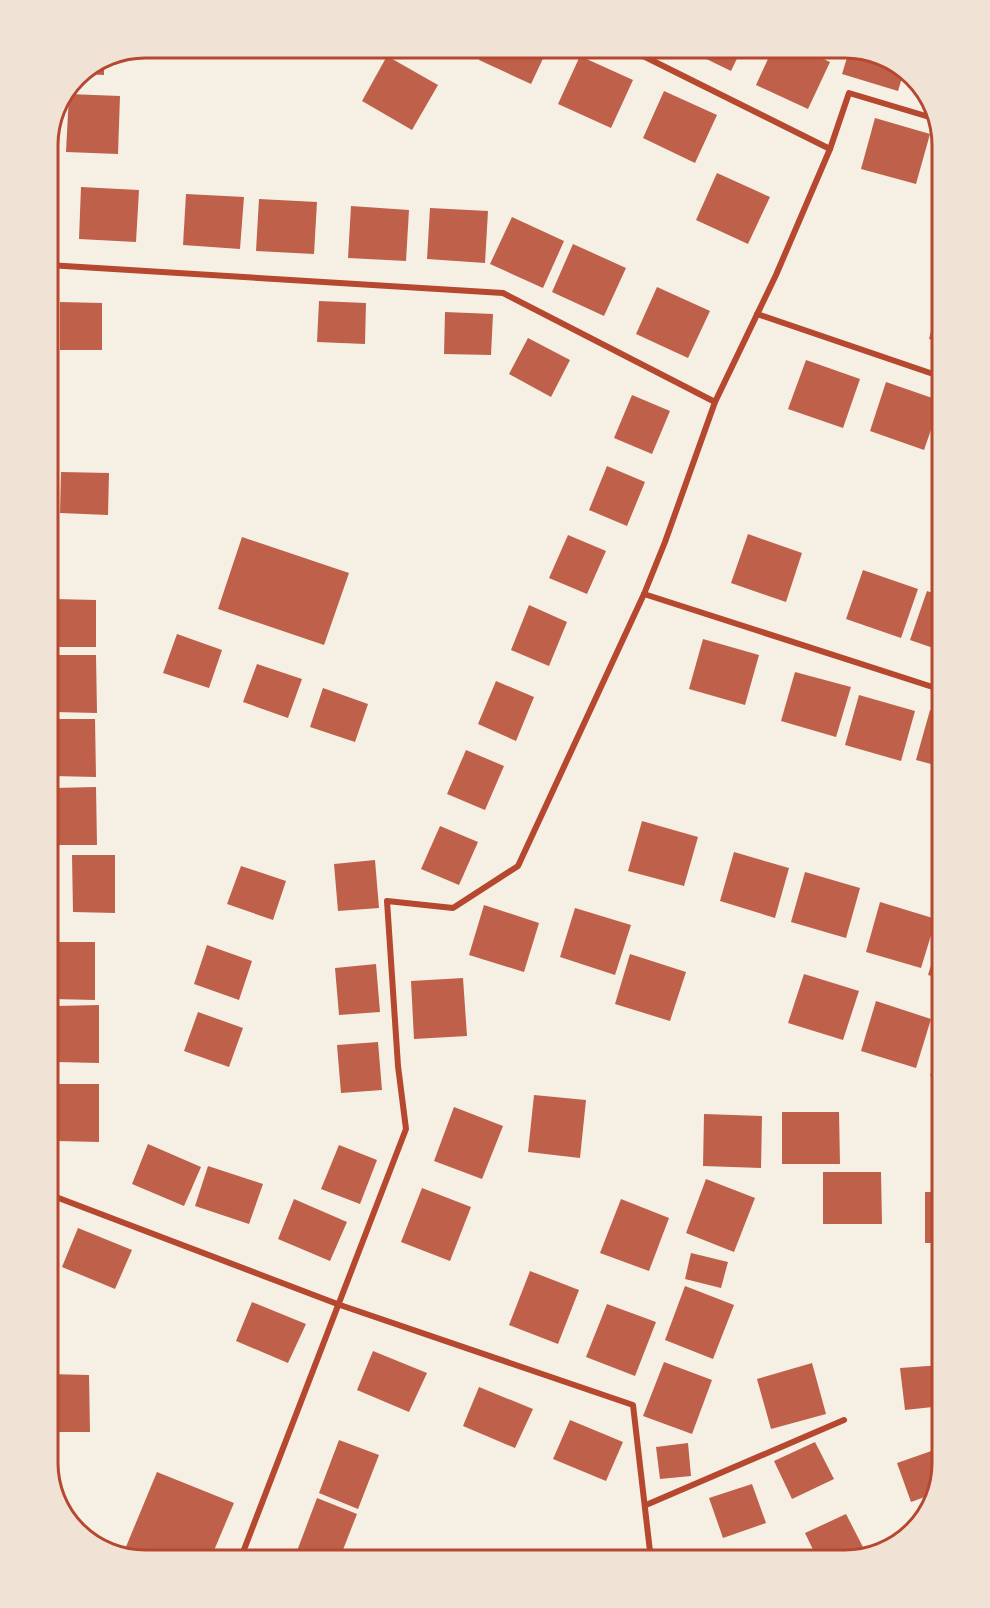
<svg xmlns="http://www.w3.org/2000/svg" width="990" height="1608" viewBox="0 0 990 1608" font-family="Rubik,sans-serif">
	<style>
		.building { fill: #bf614a }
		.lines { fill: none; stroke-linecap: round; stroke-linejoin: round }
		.minor { stroke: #b5482f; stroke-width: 6 }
		.rim { fill: none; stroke: #b5482f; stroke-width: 3 }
	</style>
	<rect width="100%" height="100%" fill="#f6efe4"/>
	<g class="building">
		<path d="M484,48h64l-17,36 -52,-24z"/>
		<path d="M684,48h58l-11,23z"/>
		<path d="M773,48h27l30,14 -22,47 -52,-24z"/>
		<path d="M850,48l48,16 6,7 -6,20 -56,-17z"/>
		<path d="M387,56l51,29 -26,45 -50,-29z"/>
		<path d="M580,56l53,24 -22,48 -53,-24z"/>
		<path d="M104,65v10l-21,-1z"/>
		<path d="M664,91l53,24 -22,48 -52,-25z"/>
		<path d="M69,94l51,2 -2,58 -52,-2z"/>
		<path d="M875,118l55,16 -14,50 -55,-15z"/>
		<path d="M717,173l53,24 -22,47 -52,-24z"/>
		<path d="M81,187l58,3 -3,52 -57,-3z"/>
		<path d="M186,194l58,3 -4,52 -57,-4z"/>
		<path d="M259,199l58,3 -3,52 -58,-3z"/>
		<path d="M351,206l58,4 -3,51 -58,-3z"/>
		<path d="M430,208l58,3 -3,52 -58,-4z"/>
		<path d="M512,217l52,24 -21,47 -53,-24z"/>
		<path d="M573,244l53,24 -22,48 -52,-24z"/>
		<path d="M657,287l53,24 -22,47 -52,-24z"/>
		<path d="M941,294h1v48l-13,-3z"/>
		<path d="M319,301l47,2 -1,41 -48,-2z"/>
		<path d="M60,302l42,1v47h-42z"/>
		<path d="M445,312l48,2 -2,41 -47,-1z"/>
		<path d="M528,338l42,22 -19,37 -42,-23z"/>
		<path d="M806,360l54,19 -17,49 -55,-19z"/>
		<path d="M886,382l55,19 -17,49 -54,-19z"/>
		<path d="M632,395l38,16 -18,43 -38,-16z"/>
		<path d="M607,466l38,16 -18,44 -38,-16z"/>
		<path d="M61,472l48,1 -1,42 -48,-2z"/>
		<path d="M748,534l54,19 -16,49 -55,-19z"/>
		<path d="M568,535l38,16 -19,43 -38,-16z"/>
		<path d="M242,537l107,36 -25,72 -106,-36z"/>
		<path d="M863,570l55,19 -17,49 -55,-19z"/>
		<path d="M927,591l15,5v55l-32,-11z"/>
		<path d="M55,599l41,1v47h-42z"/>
		<path d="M529,605l38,17 -18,44 -38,-16z"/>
		<path d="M177,634l45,16 -13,38 -46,-15z"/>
		<path d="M703,639l56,16 -14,50 -56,-16z"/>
		<path d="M54,655h42l1,58 -43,-1z"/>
		<path d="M257,664l45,15 -14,39 -45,-16z"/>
		<path d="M795,672l56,15 -15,50 -55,-16z"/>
		<path d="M496,681l38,16 -18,44 -38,-17z"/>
		<path d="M323,688l45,16 -13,38 -45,-15z"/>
		<path d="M859,695l56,16 -14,50 -56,-16z"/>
		<path d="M930,710l12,3v54l-26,-7z"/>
		<path d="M52,719h43l1,58 -43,-1z"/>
		<path d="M466,750l38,16 -19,44 -38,-16z"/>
		<path d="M96,787l1,58h-43v-57z"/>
		<path d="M642,821l56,16 -14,49 -56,-15z"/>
		<path d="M440,826l38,16 -19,43 -38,-16z"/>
		<path d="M734,852l55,16 -14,50 -55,-17z"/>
		<path d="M72,855h43v58l-42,-1z"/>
		<path d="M375,860l4,48 -41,3 -4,-47z"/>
		<path d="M241,866l45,15 -13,39 -46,-16z"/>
		<path d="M805,872l55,16 -14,50 -55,-16z"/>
		<path d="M880,902l56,17 -15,49 -55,-16z"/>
		<path d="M484,905l55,18 -15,49 -55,-17z"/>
		<path d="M575,908l56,17 -16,50 -55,-18z"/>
		<path d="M942,929v50l-14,-4z"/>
		<path d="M52,942h43v58l-42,-1z"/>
		<path d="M207,945l45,16 -13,39 -45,-16z"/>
		<path d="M630,954l56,18 -16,49 -55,-17z"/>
		<path d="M376,964l4,48 -41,3 -4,-47z"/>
		<path d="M804,974l55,17 -16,49 -55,-17z"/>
		<path d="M463,978l4,58 -53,3 -3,-58z"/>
		<path d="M876,1001l55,18 -15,49 -55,-17z"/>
		<path d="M99,1005v58l-43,-1v-56z"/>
		<path d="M198,1012l45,16 -14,39 -45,-16z"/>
		<path d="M942,1039v40l-12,-3z"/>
		<path d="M378,1042l4,48 -41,3 -4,-48z"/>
		<path d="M56,1084h43v58l-42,-1z"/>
		<path d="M534,1095l52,5 -6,58 -52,-6z"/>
		<path d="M454,1107l49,19 -21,53 -48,-18z"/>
		<path d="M782,1112h57l1,52h-58z"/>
		<path d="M704,1114l58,2 -1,52 -58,-2z"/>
		<path d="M148,1144l53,23 -17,39 -52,-22z"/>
		<path d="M339,1145l38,15 -17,44 -39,-15z"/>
		<path d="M208,1166l55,18 -14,40 -54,-18z"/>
		<path d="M823,1172h58l1,52h-59z"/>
		<path d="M706,1179l49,19 -21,54 -48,-19z"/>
		<path d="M422,1188l49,19 -21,54 -49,-19z"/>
		<rect x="925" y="1192" width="17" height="51"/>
		<path d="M294,1199l53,23 -17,39 -52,-22z"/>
		<path d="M621,1199l48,19 -20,53 -49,-18z"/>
		<path d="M78,1228l54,22 -17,39 -53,-22z"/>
		<path d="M691,1253l37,9 -7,26 -36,-9z"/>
		<path d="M530,1271l49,19 -21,54 -49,-19z"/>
		<path d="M685,1286l49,19 -21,54 -48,-19z"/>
		<path d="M252,1302l54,22 -18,39 -52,-22z"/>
		<path d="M607,1304l49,18 -21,54 -49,-19z"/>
		<path d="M373,1351l54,22 -18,39 -52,-22z"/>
		<path d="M664,1362l48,18 -20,54 -49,-18z"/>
		<path d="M812,1363l14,51 -55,15 -14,-50z"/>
		<path d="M942,1365v41l-37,4 -5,-42z"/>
		<path d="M48,1374l41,1 1,57h-42z"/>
		<path d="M479,1387l54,22 -18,39 -52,-22z"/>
		<path d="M570,1420l53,22 -17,39 -53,-22z"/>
		<path d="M339,1440l40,15 -21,54 -39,-16z"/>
		<path d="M815,1442l19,37 -42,20 -18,-38z"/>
		<path d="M688,1443l3,33 -31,3 -4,-32z"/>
		<path d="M940,1448l2,15 -9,31 -22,8 -14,-39z"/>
		<path d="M157,1472l77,31 -24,57h-70l-17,-6z"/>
		<path d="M752,1484l14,39 -43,15 -14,-40z"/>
		<path d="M317,1498l40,16 -18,46h-22l-20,-9z"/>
		<path d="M846,1514l19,37 -21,9h-26l-13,-27z"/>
	</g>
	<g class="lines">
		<g class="minor">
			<path d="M627,48l203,101"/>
			<path d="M48,265l455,28 212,109"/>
			<path d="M757,314l185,63"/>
			<path d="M644,594l298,96"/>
			<path d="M48,1194l292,111 293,100 18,155"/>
			<path d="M646,1505l198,-85"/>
			<path d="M240,1560l166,-431 -8,-63 -11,-165 66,7 65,-42 126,-272 21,-52 50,-140 61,-127 54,-126 19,-56 87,26"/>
		</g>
	</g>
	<path d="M0 0H990V1608H0ZM145 58H845A87 87 0 0 1 932 145V1463A87 87 0 0 1 845 1550H145A87 87 0 0 1 58 1463V145A87 87 0 0 1 145 58Z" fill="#f1e2d6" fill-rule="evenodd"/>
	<path class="rim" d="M145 58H845A87 87 0 0 1 932 145V1463A87 87 0 0 1 845 1550H145A87 87 0 0 1 58 1463V145A87 87 0 0 1 145 58Z"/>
</svg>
